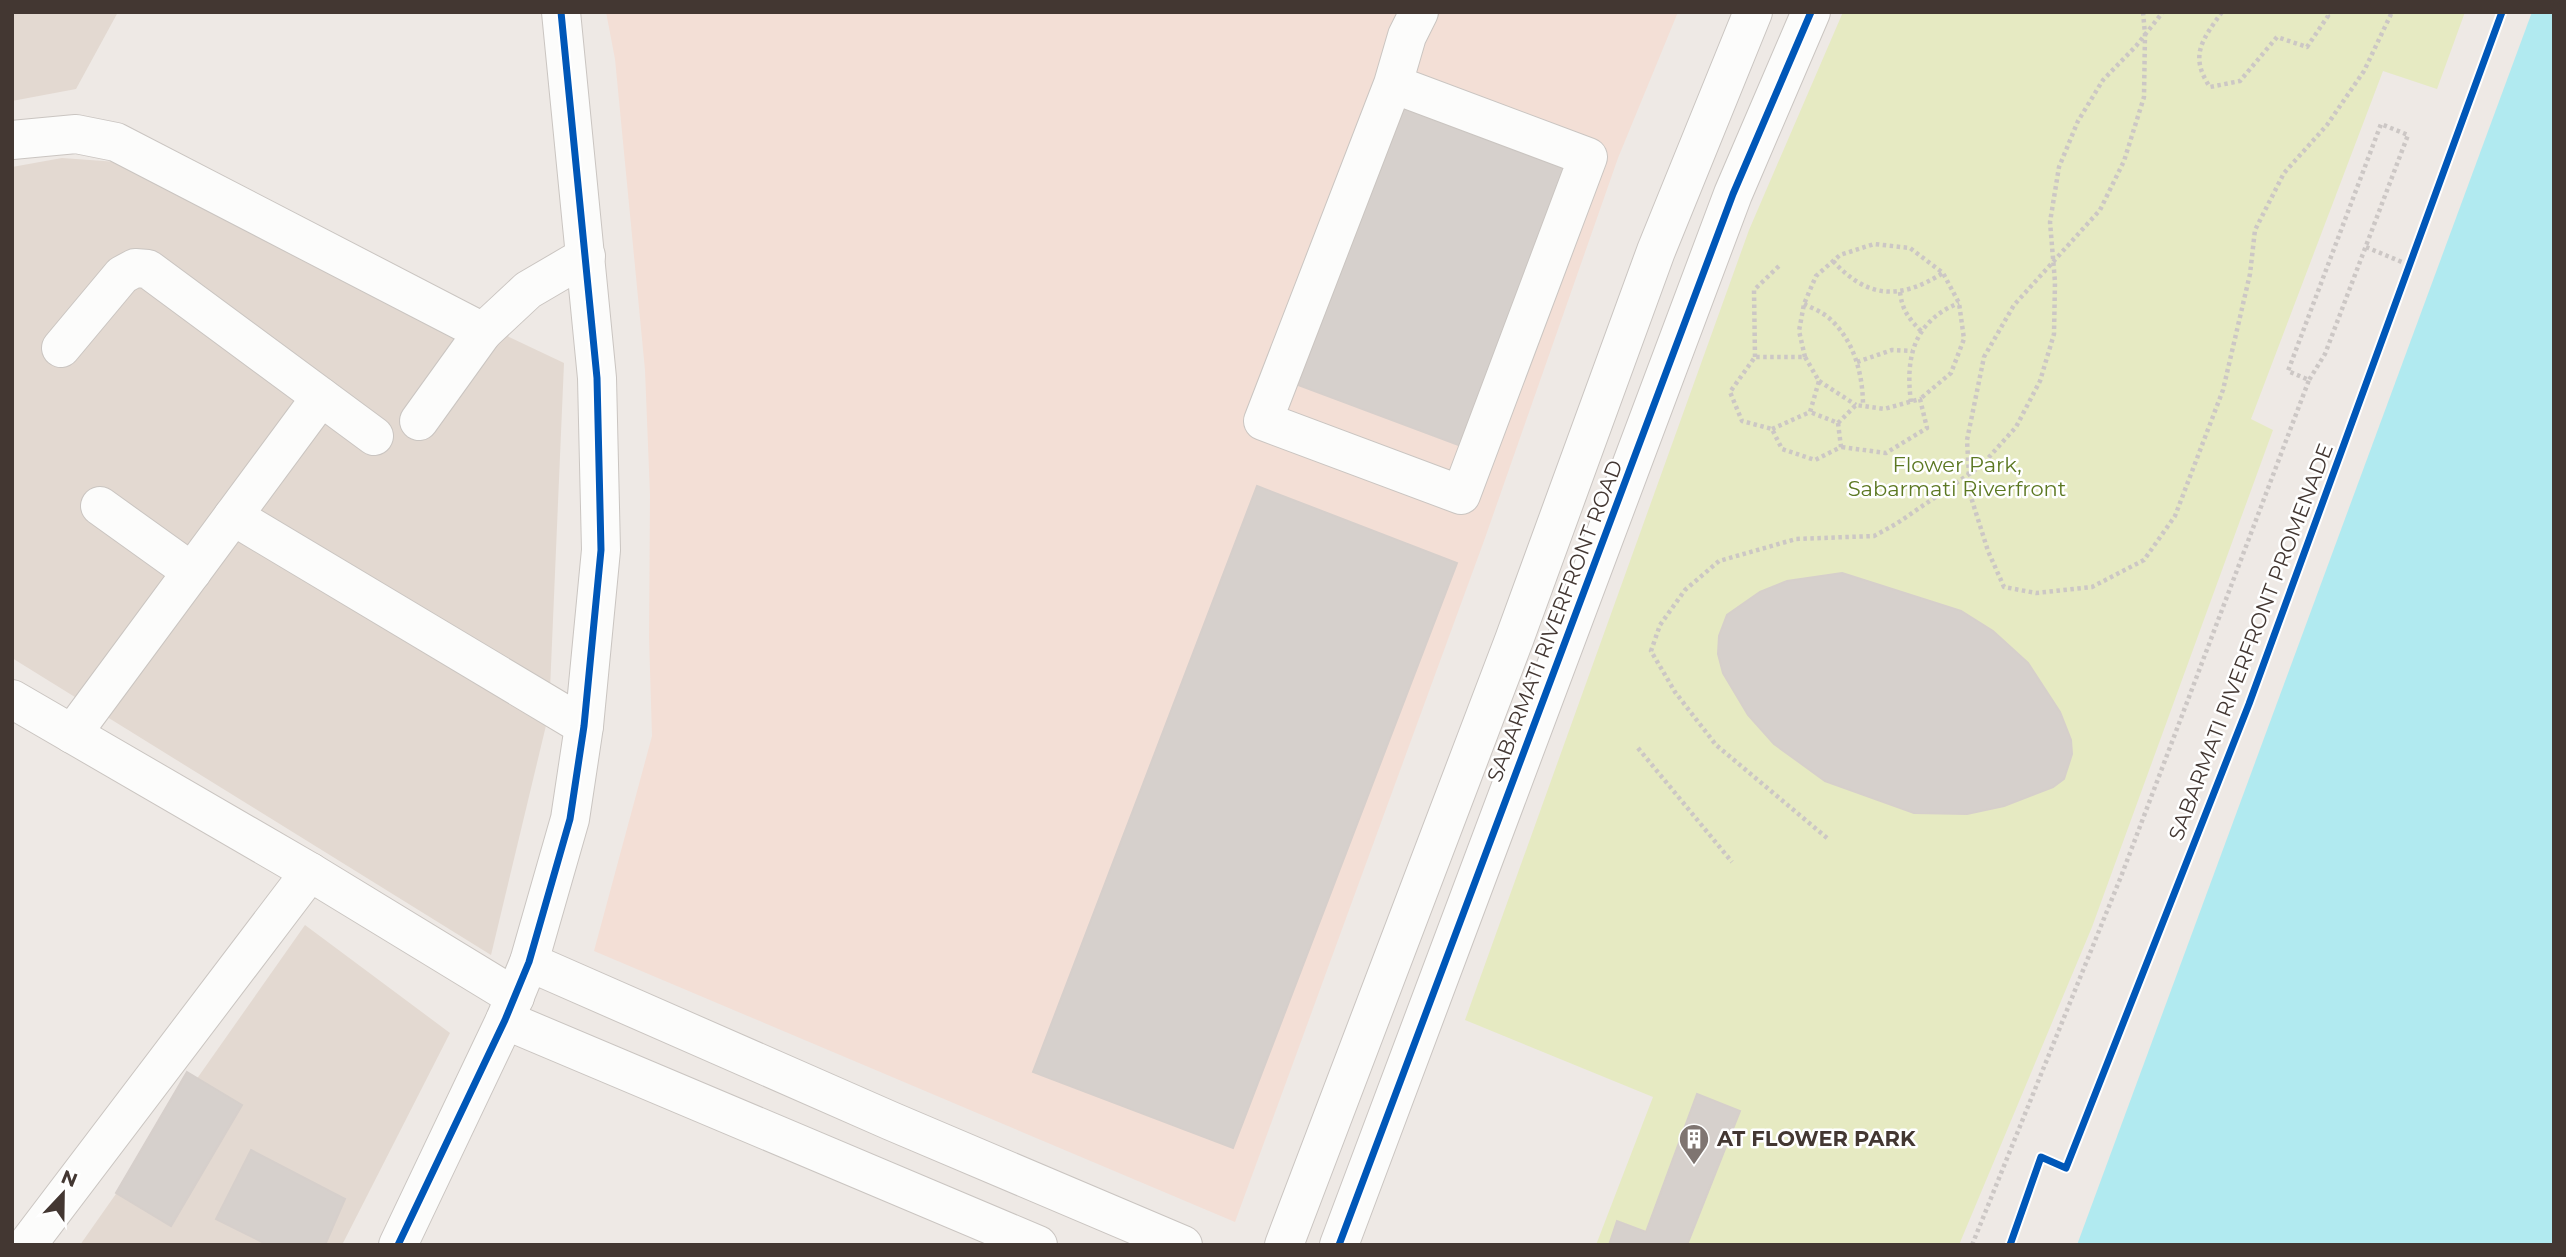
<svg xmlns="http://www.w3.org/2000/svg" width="2566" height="1257" viewBox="0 0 2566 1257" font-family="Montserrat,sans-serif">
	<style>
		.residential { fill: #e3d9d1 }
		.commercial { fill: #f3dfd6 }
		.green { fill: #e6eac2 }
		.water { fill: #b1eaf0 }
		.building { fill: #d6d0cc; stroke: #d6cfcb; stroke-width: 2 }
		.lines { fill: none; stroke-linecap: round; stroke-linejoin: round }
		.minor-casing { stroke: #cac5c1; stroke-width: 40 }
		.path { stroke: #ccc7c5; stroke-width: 4.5; stroke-dasharray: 3.5 3.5; stroke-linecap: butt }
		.minor { stroke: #fcfcfb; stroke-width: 38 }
		.cycleway-casing { stroke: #fff; stroke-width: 11 }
		.cycleway { stroke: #0057b8; stroke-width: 7 }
		.labels { text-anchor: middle; stroke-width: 5; stroke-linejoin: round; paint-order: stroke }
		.park-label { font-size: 21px; fill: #5c7822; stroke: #fff }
		.street-label { font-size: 21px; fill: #433732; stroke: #fff }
		.poi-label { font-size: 21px; font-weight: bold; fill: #433732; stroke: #fff; text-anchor: start }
	</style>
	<rect width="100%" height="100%" fill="#eee9e5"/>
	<g class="residential">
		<path d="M12,12h106l-42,77 -64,12z"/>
		<path d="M62,158l83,6 419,199 -15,350 -58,242 -479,-297v-491z"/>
		<path d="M305,925l145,108 -108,212h-262z"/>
	</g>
	<path class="commercial" d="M606,12h1072l-60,146 -133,380 -250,684 -641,-271 58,-215 -3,-99 1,-142 -5,-125 -30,-311z"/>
	<path class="green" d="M1843,12h622l-28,77 -54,-18 -132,348 22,11 -181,497 -133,318h-363l57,-148 -188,-77 284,-790z"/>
	<path class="water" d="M2532,12h22v1233h-477z"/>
	<g class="building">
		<path d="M1402,107l163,61 -104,278 -163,-61z"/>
		<path d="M1257,486l200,77 -224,585 -200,-76z"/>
		<path d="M1842,573l119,38 32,20 35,32 32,49 11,28 1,14 -8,25 -11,8 -49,19 -37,8 -53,-1 -89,-32 -51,-37 -26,-29 -25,-42 -5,-19 1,-18 8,-21 33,-23 27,-11z"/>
		<path d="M187,1072l55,33 -71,121 -55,-33z"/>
		<path d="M1697,1094l43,17 -53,134h-78l8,-24 29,11z"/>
		<path d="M251,1150l94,49 -20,46h-57l-52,-26z"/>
	</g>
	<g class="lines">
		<g class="minor-casing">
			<g id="minor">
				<path d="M1393,84l195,73 -127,338 -198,-74 130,-337 14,-48 12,-24"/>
				<path d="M12,140l64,-6 40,8 367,190 45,-42 58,-34"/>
				<path d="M61,348l61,-73 13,-7 13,1 226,167"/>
				<path d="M419,421l64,-89"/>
				<path d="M100,506l92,66"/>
				<path d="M233,516l351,210"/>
				<path d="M12,699l298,173 205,125"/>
				<path d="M72,734l249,-337"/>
				<path d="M529,962l362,159 292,124"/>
				<path d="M505,1020l533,225"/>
				<path d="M27,1245l283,-373"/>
				<path d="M398,1245l107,-225 24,-58 41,-143 14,-93 17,-176 -4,-172 -36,-366"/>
				<path d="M1284,1245l230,-605 142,-389 97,-239"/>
				<path d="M1339,1245l394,-1051 78,-182"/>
			</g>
		</g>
		<g class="path">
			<path d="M2143,12l2,22 -1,63 -20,64 -24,49 -86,95 -30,52 -17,83 3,54 18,57 16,36 32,6 56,-6 52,-27 31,-44 48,-126 27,-116 5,-44 29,-57 43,-48 37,-54 28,-59"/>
			<path d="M2222,12c-20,28 -33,44 -12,75l30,-6 37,-44 30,10 21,-31 -2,-4"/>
			<path d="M2366,247l43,18"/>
			<path d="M1833,261c35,38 67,39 110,12"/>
			<path d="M1900,292c2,18 9,27 22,40"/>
			<path d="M1804,304c8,4 18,8 25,14 25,22 34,56 34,88"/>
			<path d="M1755,357l-1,-67 27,-26"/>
			<path d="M1805,357l-6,-26 5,-27 12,-28 24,-21 34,-11 36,4 33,25 16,30 5,36 -13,34 -31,26"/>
			<path d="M1857,362l35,-12 20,1"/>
			<path d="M1819,381l37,24"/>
			<path d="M1911,402c-6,-45 3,-81 48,-99"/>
			<path d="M1838,423l18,-18 28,4 36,-10 7,29 -41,25 -45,-6"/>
			<path d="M1772,429l38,-17 9,-31 -14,-24h-50l-25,35 12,29 30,8 10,20 33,11 26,-13 -3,-24 -28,-11"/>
			<path d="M1638,748l94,114"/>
			<path d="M1827,838l-111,-93 -41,-53 -24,-41 9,-26 25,-35 34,-29 77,-22 78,-3 22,-12 85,-58 35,-39 24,-46 14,-47 1,-52 -5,-60 9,-55 19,-46 25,-41 33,-34 27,-34"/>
			<path d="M1972,1245l150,-371 187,-494 -21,-9 93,-247 27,11 -83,219 -16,26"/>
		</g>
		<use href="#minor" class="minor"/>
		<g class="cycleway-casing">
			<g id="cycleway">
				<path d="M398,1245l107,-225 24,-58 41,-143 14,-93 17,-176 -4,-172 -36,-366"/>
				<path d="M1339,1245l394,-1051 78,-182"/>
				<path d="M2010,1245l31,-88 25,11 183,-464 253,-692"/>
			</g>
		</g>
		<use href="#cycleway" class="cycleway"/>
	</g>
	<defs>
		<g id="building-pin" transform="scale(1.575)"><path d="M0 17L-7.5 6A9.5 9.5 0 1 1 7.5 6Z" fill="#7f7571" stroke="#fff"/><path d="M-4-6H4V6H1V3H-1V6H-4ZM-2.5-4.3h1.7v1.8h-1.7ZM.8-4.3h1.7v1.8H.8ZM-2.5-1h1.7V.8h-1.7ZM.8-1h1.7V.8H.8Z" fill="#fff"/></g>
	</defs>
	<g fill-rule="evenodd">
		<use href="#building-pin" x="1694" y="1139"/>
	</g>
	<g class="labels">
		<g class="park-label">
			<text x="1957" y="472">Flower Park,<tspan x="1957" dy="24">Sabarmati Riverfront</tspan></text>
		</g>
		<g class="street-label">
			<text transform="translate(1555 621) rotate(-69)" y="7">SABARMATI RIVERFRONT ROAD</text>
			<text transform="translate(2251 642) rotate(-69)" y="7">SABARMATI RIVERFRONT PROMENADE</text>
		</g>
		<g class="poi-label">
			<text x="1717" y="1146">AT FLOWER PARK</text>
		</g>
	</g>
	<rect width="2566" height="1257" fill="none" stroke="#433732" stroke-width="28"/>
	<g transform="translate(63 1194) rotate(22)" stroke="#ffffff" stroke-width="5" paint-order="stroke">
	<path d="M0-5L12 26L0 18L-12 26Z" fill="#433732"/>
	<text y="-10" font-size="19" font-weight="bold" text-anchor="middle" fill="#433732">N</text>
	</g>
</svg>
